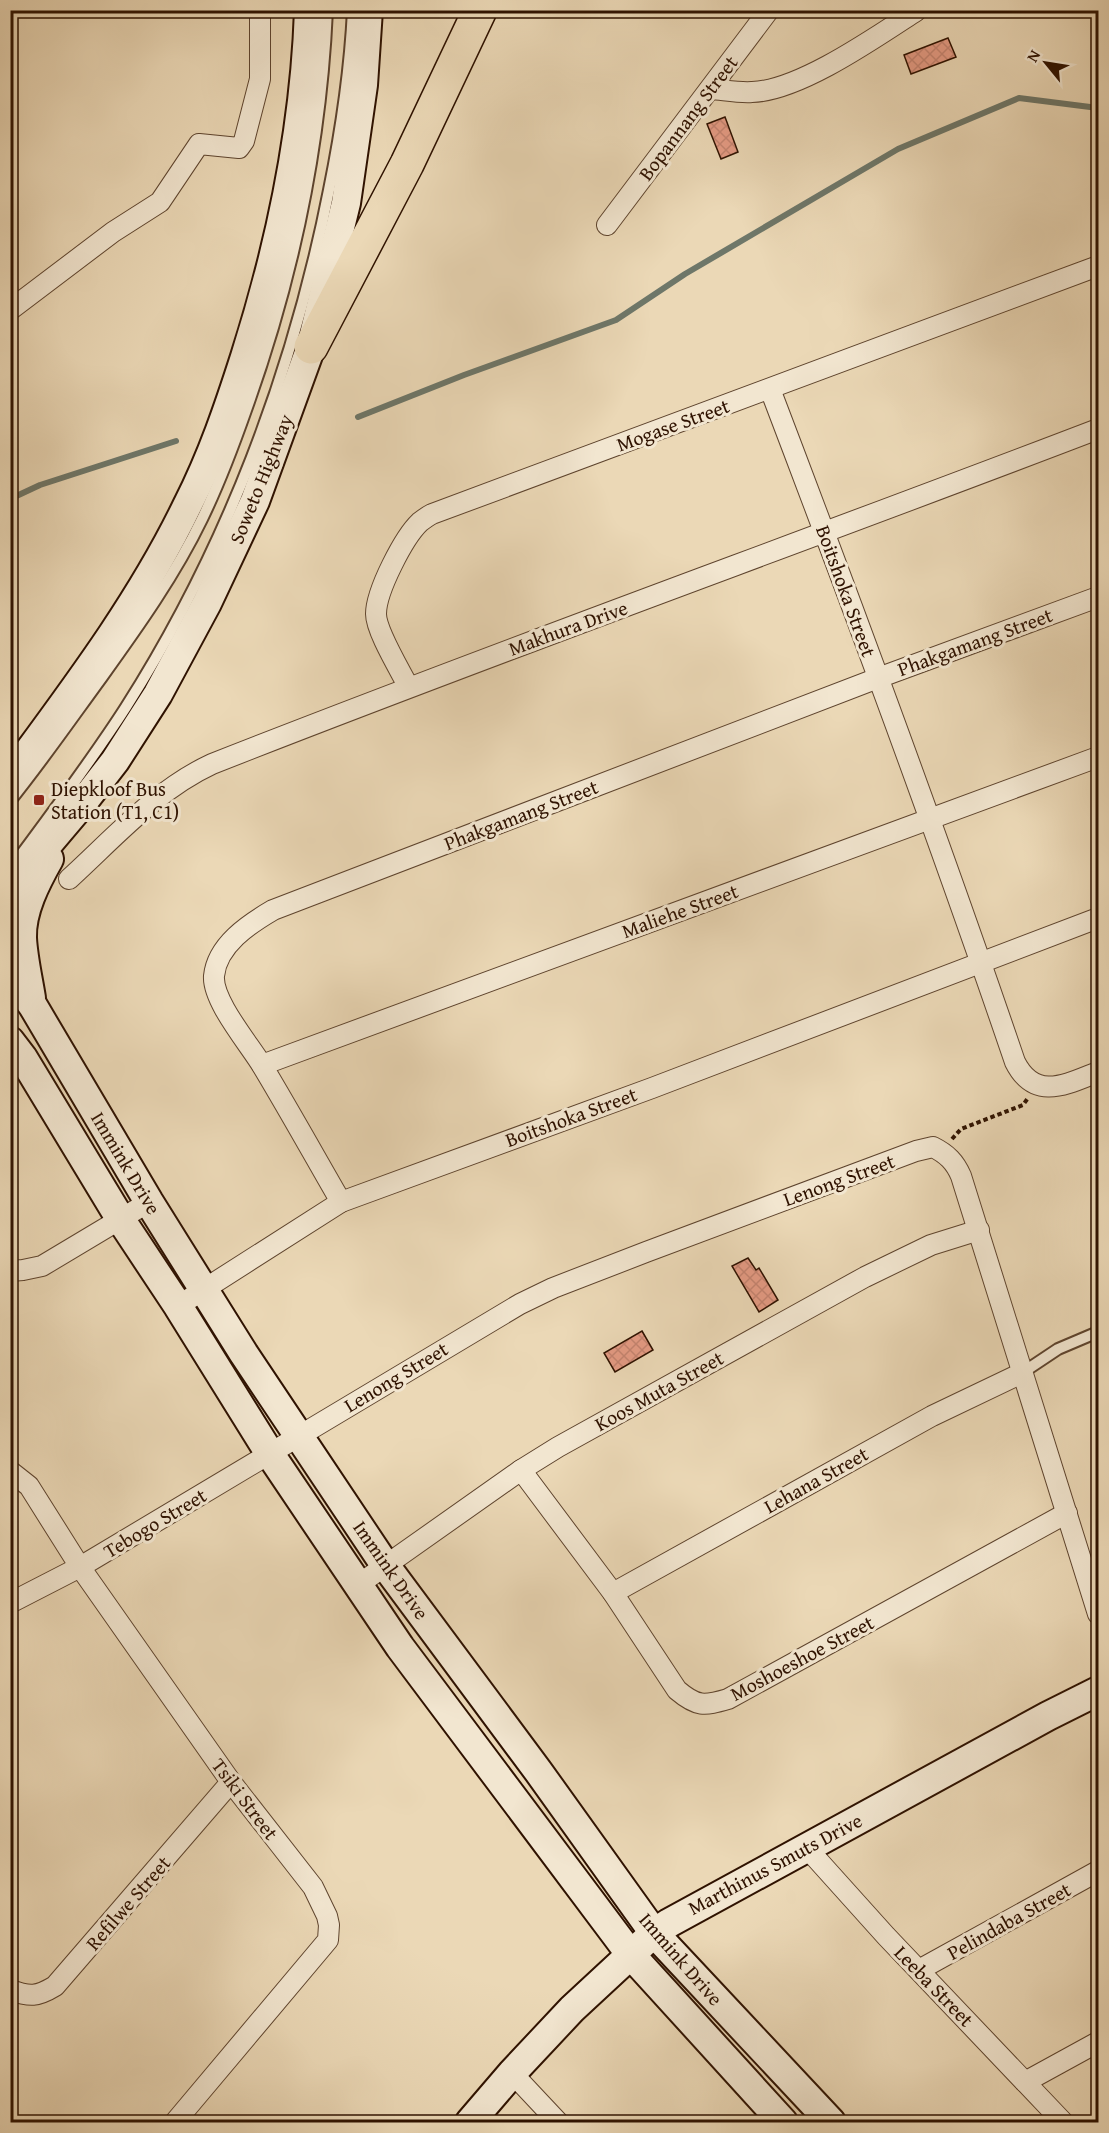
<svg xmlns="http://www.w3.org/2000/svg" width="1109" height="2133" viewBox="0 0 1109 2133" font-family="'Gentium Book Plus',serif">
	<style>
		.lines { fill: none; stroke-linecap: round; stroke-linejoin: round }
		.stream { stroke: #6e7769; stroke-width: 6 }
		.building { fill: url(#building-cross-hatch); stroke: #2f1200; stroke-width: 1.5 }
		.lane-casing { stroke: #5e442e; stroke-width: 14 }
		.street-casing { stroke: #5e442e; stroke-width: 22 }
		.secondary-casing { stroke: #2f1200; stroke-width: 32 }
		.highway-casing { stroke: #2f1200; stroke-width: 36 }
		.path { stroke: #2f1200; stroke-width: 4; stroke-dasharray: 4.5 3; stroke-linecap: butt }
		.lane { stroke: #f2e6d0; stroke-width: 10 }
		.street { stroke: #f2e6d0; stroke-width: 20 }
		.secondary { stroke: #f2e6d0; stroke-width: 28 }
		.highway { stroke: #ebd8b6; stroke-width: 33 }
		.poi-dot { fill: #8f2418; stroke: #f2e6d0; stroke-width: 2 }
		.labels { text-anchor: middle; stroke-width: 6; stroke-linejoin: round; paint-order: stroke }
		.street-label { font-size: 20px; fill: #2f1200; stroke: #f2e6d0 }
		.poi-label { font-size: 20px; fill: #2f1200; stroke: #f2e6d0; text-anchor: start }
	</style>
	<defs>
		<pattern id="building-cross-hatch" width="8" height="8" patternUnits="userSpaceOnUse" patternTransform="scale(1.5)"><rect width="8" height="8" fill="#e59b84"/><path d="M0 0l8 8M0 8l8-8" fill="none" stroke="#c58470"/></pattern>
	</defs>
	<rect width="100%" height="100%" fill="#ebd8b6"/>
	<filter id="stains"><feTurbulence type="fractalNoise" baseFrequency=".00333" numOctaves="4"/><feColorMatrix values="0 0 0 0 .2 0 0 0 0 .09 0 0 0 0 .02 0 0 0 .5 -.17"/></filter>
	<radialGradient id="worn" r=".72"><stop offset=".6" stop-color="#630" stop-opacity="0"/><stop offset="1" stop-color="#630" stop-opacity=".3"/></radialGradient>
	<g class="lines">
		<g class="stream">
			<path d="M358,417l106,-42 152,-55 69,-46 213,-125 121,-51 79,10"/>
			<path d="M10,499l30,-14 136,-44"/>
		</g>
	</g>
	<g class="building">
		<path d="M948,38l8,19 -45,17 -7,-19z"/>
		<path d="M725,117l13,35 -17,7 -14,-35z"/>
		<path d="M748,1258l8,12 3,-2 19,32 -19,12 -27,-46z"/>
		<path d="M642,1331l11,19 -38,22 -11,-19z"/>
	</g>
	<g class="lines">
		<g class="lane-casing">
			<g id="lane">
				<path d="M10,801c33,-41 62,-83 92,-124 36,-50 73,-102 100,-158 17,-35 31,-72 44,-109 46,-128 75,-263 81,-400"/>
				<path d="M18,859c37,-50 74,-99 108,-152 100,-157 167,-334 203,-517 12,-59 21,-119 24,-180"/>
				<path d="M1022,1373l36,-24 40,-17"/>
			</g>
		</g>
		<g class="street-casing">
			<g id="street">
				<path d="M711,89c13,1 28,4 41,3 47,-1 124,-55 164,-81"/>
				<path d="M607,225l162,-215"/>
				<path d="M10,310l103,-78 47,-30 39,-58 40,4 5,-7 16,-62v-69"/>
				<path d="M770,389c85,223 168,447 245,673 20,40 52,22 83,10"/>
				<path d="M408,686c-8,-16 -32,-55 -32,-72 0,-23 28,-77 44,-92 4,-3 8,-6 12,-8l666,-248"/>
				<path d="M69,879c45,-41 87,-89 143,-115 294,-116 591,-222 886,-335"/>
				<path d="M262,1065l836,-308"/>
				<path d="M341,1202c-26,-45 -51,-90 -78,-135 -13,-22 -51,-66 -49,-91 3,-31 35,-52 59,-66l605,-232 220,-81"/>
				<path d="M10,1271l13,-1 19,-4 107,-64"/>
				<path d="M178,1306l163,-104 311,-114 446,-170"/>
				<path d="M521,1470l92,123 64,97c20,17 27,16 51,9l339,-186"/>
				<path d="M10,1471l19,15 51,81 151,215 82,105 14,29 2,9 -1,15 -153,182"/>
				<path d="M358,1585l163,-115 37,-23 307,-170 66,-32 48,-15"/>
				<path d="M613,1593l319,-177 90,-43"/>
				<path d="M10,1603l70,-36 440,-263 33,-16 93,-36 270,-101 17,-4c14,7 22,15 28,29l137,438"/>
				<path d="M806,1847l80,89 177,186"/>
				<path d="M919,1970l179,-99"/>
				<path d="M10,1990c20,7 27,7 45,-4l176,-204"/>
				<path d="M512,2073l46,49"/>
				<path d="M1025,2082l73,-40"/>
			</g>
		</g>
		<g class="secondary-casing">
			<g id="secondary">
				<path d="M10,777c64,-87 131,-175 178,-273 24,-47 41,-97 57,-147 36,-113 60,-228 64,-347"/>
				<path d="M10,889l71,-84 34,-44 43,-67 49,-91 48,-102 56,-154 35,-144 17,-118 5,-75"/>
				<path d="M10,974l23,32 116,196 95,152 141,211 153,206 116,162 177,189"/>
				<path d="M31,998c-3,-19 -8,-40 -9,-60 -1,-27 14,-56 27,-79"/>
				<path d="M10,1041l13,17 98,162 57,86 92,148 130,193 231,308 152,167"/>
				<path d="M470,2122l42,-49 60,-64 82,-76 15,-10 379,-207 50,-25"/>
			</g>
		</g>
		<g class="highway-casing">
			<path id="highway" d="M311,347l96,-183 73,-154"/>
		</g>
		<path class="path" d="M952,1139l9,-10 62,-24 5,-7"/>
		<use href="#lane" class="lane"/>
		<use href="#street" class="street"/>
		<use href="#secondary" class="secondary"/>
		<use href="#highway" class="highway"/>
	</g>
	<rect class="poi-dot" x="33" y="794" width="12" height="12" rx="3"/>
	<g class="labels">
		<g class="street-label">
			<text transform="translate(688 118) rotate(-53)" y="7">Bopannang Street</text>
			<text transform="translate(673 425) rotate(-20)" y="7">Mogase Street</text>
			<text transform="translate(261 479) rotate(-68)" y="7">Soweto Highway</text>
			<text transform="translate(846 591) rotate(70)" y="7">Boitshoka Street</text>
			<text transform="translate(568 628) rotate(-20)" y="7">Makhura Drive</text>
			<text transform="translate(975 642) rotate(-20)" y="7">Phakgamang Street</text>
			<text transform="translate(521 815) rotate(-21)" y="7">Phakgamang Street</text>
			<text transform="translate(680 911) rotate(-20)" y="7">Maliehe Street</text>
			<text transform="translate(571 1117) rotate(-20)" y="7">Boitshoka Street</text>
			<text transform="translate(126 1163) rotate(59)" y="7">Immink Drive</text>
			<text transform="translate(839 1180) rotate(-20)" y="7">Lenong Street</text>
			<text transform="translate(396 1377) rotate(-31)" y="7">Lenong Street</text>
			<text transform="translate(659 1391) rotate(-29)" y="7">Koos Muta Street</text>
			<text transform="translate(816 1480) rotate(-29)" y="7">Lehana Street</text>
			<text transform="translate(155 1523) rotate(-31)" y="7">Tebogo Street</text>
			<text transform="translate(391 1570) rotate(55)" y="7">Immink Drive</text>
			<text transform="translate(802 1658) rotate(-28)" y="7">Moshoeshoe Street</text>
			<text transform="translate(245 1799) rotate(53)" y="7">Tsiki Street</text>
			<text transform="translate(775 1864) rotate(-28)" y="7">Marthinus Smuts Drive</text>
			<text transform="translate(128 1903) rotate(-49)" y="7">Refilwe Street</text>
			<text transform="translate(1009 1921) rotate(-29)" y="7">Pelindaba Street</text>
			<text transform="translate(681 1959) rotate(49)" y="7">Immink Drive</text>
			<text transform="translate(934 1986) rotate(46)" y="7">Leeba Street</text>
		</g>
		<g class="poi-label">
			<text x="51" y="796">Diepkloof Bus<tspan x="51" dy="23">Station (T1, C1)</tspan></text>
		</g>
	</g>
	<rect width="1109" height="2133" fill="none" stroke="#ebd8b6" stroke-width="36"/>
	<rect x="12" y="12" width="1085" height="2109" fill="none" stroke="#2f1200" stroke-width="3"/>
	<rect x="18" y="18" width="1073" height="2097" fill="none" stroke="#2f1200" stroke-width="1.5"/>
	<g transform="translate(1046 63) rotate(300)" stroke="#f2e6d0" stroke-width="4.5" paint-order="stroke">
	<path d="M0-4.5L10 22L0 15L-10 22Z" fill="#2f1200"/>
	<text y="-9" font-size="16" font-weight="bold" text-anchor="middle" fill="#2f1200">N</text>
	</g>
	<rect width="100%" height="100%" filter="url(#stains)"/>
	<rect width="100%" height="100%" fill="url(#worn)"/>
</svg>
